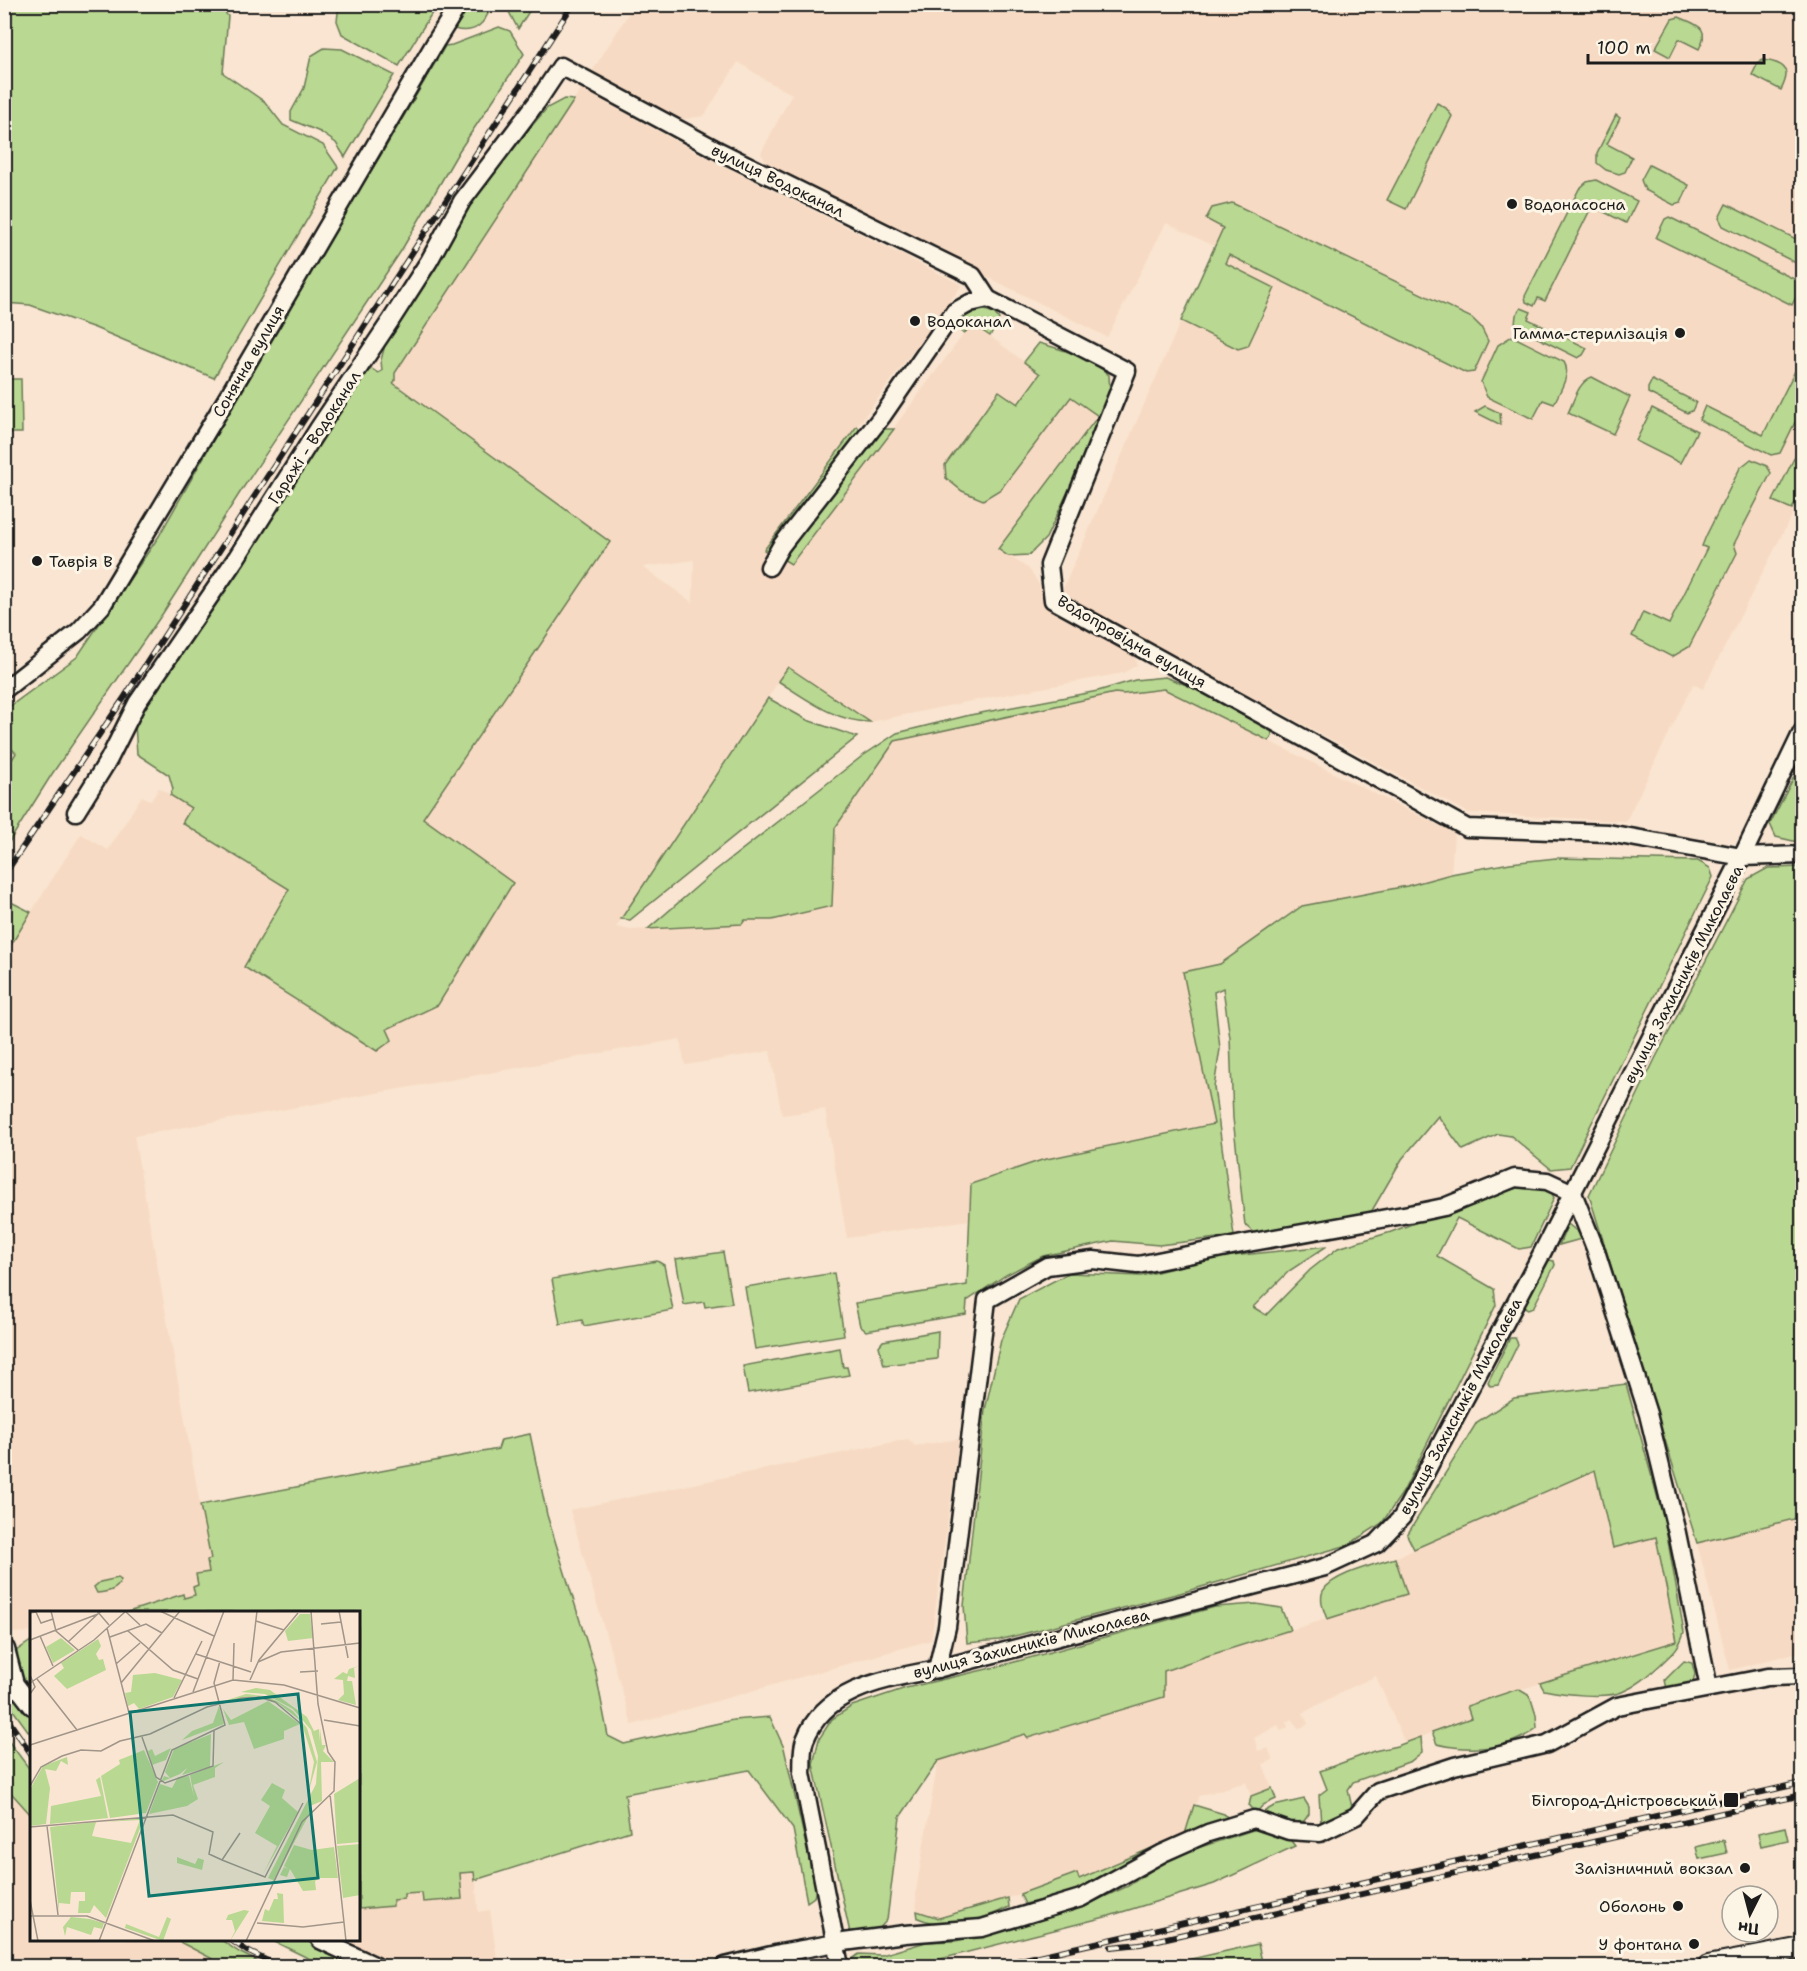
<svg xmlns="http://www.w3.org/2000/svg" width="1807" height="1971" viewBox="0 0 1807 1971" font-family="'Shantell Sans',sans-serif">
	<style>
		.built { fill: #f7dac3; fill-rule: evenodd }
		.green { fill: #b9d891; stroke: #6a7a56; stroke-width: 1.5 }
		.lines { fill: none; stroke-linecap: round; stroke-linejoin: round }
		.minor-casing { stroke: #1c1c1c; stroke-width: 21 }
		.major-casing { stroke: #1c1c1c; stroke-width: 24 }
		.minor { stroke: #fcf5e5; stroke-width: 16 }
		.major { stroke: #fcf5e5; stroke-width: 20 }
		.rail-casing { stroke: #1c1c1c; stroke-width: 6 }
		.rail { stroke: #fcf5e5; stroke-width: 4; stroke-dasharray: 11; stroke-linecap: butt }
		.poi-dot { fill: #1c1c1c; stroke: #fcf5e5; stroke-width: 2 }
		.labels { text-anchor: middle; stroke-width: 6; stroke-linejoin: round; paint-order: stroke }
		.street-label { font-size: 16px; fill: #1c1c1c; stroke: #fcf5e5 }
		.poi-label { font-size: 16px; fill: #1c1c1c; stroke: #fcf5e5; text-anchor: end }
		.inset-road { fill: none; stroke: #a19589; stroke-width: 1.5 }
		.view { fill: #0f766e; fill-opacity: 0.15; stroke: #0f766e; stroke-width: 3 }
		.inset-edge { fill: none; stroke: #1c1c1c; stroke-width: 3 }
	</style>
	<rect width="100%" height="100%" fill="#f9e5d1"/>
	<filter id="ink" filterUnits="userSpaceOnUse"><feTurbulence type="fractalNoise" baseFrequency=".0167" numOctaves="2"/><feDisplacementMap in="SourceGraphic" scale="12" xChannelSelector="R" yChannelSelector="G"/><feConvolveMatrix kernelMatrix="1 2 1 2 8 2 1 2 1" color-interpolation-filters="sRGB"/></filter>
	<g filter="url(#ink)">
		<g class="built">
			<path d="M634,5h1168v494l-1,-1 -8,15 -90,176 -10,-5 -67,137 -157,-8 -402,-215 -4,-9 151,-343 -48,-23 -59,114 -338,-170 -8,-14 31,-59 -23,-12 -31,-20 -34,54 -27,4 -87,-45z"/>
			<path d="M581,89l119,65 262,131 -197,265 27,14 180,-241 127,94 -101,132 31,20 11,17 4,17 12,11 78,41 3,10 -14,8 -152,28 -101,21 -82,-55 -172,260 15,3 111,-6 3,-4h28l59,-14 3,-78 60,-87 220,-48 8,1 41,-5 290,144 -3,41 -44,12 -105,20 -82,58 -37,8 31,152 -172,36 -71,24 -2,36 -122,18 -22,-129 -43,6 -12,-64 -85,14 -5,-26 -546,97 66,369 6,25 5,29 -2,13 -10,13 -4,11 -11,2 -1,-4 -13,3 -42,15h-96l-1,20 -26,1 -1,-678 77,-121 27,16 34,-54 9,5 8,-13 32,20 -9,15 107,66 -44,78 142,62 51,-24 74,-122 -90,-64 188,-277 -220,-161zM694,560l-1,43 -50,-36z"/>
			<path d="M908,1439l7,7 44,-7 -28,201 -299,85 -62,-215z"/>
			<path d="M1595,1470l18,78 43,-11 21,104 -210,65 4,12 -66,25 -29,-67 -33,15 -40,22 5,11 -10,5 -6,-10 -6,3 2,5 -7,4 -3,-6 -24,13 4,13 10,-3 5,12 -10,4 9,24 -21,8 -5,-14 -47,14 -14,38 -106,45 -3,-6 -62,23 -75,22 -22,-7 -1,-19 22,-131 87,-27 3,4 136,-41v-26l40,-14 203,-63 -12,-36z"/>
			<path d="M1802,1517v134l-72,19 -33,-127z"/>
			<path d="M4,1786l27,29 1,125h144l50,26h-221z"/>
			<path d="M475,1872l3,40 12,-2 8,56h-99l-23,-6 -41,-20h23l1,-46h1l-1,14 34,-3v-5l11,-6 18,-1 1,9 39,-3 -2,-26z"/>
		</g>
		<g class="green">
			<path d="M4,5h214l10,11 -5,57 42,29 18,23 40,20 15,22 -124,211 -119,-50 -65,-23 -25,-2z"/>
			<path d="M339,5v-1l98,1 -38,61 -57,-32 -5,-13z"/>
			<path d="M468,5h24c-7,18 -16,30 -38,24z"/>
			<path d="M507,5h26l-15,24 -10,-19z"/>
			<path d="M1679,17c18,8 32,10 20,32l-20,-10 -9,18 -15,-8 17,-30z"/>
			<path d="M499,27l11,4 14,23 -65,97 -58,100 -160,240 -78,122 -111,161 -48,76 1,-79 11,-18 -11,-11v-32l72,-53 82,-121 145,-256 81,-132 60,-102 7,-1z"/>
			<path d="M324,48l18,1 52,26 -49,82 -9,-14 -16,-11 -29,-12v-8l13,-24 7,-32z"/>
			<path d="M1763,60c22,3 29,9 18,30l-29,-15 6,-12z"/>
			<path d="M564,99l10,1 -179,273v8l-2,2 217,159 -187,276 90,65 -75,122 -51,24 5,11 -15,11 -133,-84 45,-78 -107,-66 9,-15 -21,-13 3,-6 -4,-14 -32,-21 -2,-30 18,-31 210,-320 9,-4 6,4 4,-2 -1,-11 5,-19 96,-157 65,-76z"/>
			<path d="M1437,103l9,5 6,8 -46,93 -19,-9z"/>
			<path d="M1616,115l4,3 -13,26 25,13 -7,15 -6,2 -13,-4 -9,-7v-10z"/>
			<path d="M1649,165l40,20 -8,18 -7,2 -29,-15 -4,-10z"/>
			<path d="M1596,180l41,21 -11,22 -34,-17 -47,95 -7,-3 -4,8 -8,-4 -1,-6 54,-107 8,-7z"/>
			<path d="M1232,203l240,115 9,9 7,14 -14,31 -8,1 -237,-118 -4,8 50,25 -27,58 -10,3 -57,-28 42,-93 -17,-9 6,-11z"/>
			<path d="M1726,204l76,38v24l-79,-40 -4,-8z"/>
			<path d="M1669,217l129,64 2,8 -8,16 -136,-67 9,-19z"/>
			<path d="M979,308l15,5 5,6 -9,17 -18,-12 -8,10 -11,-9 10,-13z"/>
			<path d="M1521,308l10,4 -3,7 59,29 -4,7 -5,3 -56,-28 -7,-6 1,-9z"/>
			<path d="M1512,336l52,26c8,12 -5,30 -10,42l-11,-4 -10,19 -46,-22 -6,-15 17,-37z"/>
			<path d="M1039,343c25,7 51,14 70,32l1,19 -9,28 -55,116 -17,17 -21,1 -10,-7 100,-133 -27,-19 -70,92 -18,11 -21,-9 -16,-13 -1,-13 54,-74 19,13 22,-30 -16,-12z"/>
			<path d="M1801,359l1,1v48l-22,45 -9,2 -72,-35 6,-14 58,29z"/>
			<path d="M1592,377l38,20 -17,37 -45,-21c6,-12 10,-31 24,-36z"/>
			<path d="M4,379h17l1,54h-17z"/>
			<path d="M1652,380l44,22 -4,9 -5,2 -39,-20v-5z"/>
			<path d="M1485,406l15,7 1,12 -26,-13z"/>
			<path d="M1652,408l45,23 -17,32 -44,-22z"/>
			<path d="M857,426l6,7 -94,120 -5,-3z"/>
			<path d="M880,429h14l-103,135 -10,-6z"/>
			<path d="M1802,442v46l-10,21 -19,-8z"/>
			<path d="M1751,459l16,7 4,7 -37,71 3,9 -48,94 -17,10 -40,-21 11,-24 26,12 38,-76 -5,-2 4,-10 34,-68z"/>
			<path d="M788,667l82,55c-34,0 -64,-23 -92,-41z"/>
			<path d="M1165,677l32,12 74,39 1,8 -3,5 -105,-52 -41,5 -8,-1 -220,48 -60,87 -3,78 -60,14h-27l-3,4 -94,5 68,-59 76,-59 69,-54 36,-24 73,-18 128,-24 37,-11z"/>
			<path d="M768,698l39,22 50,17 -227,183 -9,-1z"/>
			<path d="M1802,761v82l-26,-6 -6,-13z"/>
			<path d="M1556,858l142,3 12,7 3,9 -143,290 -19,2 -40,-33 -13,-2 -35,16 -25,-34 -36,43 -39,67 -106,9 -12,-10 -12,-107 -3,-80 -7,-50 -9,4 6,57 -6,38 20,149 -75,9 -46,-4 -70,15 -37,19 -39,26 -1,13 -100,17 -6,-5 -5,-23 112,-18 4,-101 71,-24 172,-36 -31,-152 37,-8 82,-58 105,-20 44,-12 59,-11z"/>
			<path d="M1802,867v650l-105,26 -108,-348 66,-136 93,-180 20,-11z"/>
			<path d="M9,901l22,11 -26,43v-47z"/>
			<path d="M1517,1188h20l14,3 3,7 -23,49 -12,2 -62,-31 -20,38 57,33 2,16 -93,187 -21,31 -34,22 -168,48 -181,47 -32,3 -3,-37 21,-196 16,-70 18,-41 50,-26 72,3 73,-18 113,-12 -38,25 -36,36 13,8 44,-45 28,-22 53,-16 76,-29z"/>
			<path d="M1568,1224l17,14 -26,7z"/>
			<path d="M723,1252l9,51 -27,4 -1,-5 -20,3 -8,-46z"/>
			<path d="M1549,1260l5,1 1,4 -22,43 -5,2 -4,-2v-4l21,-43z"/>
			<path d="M657,1261l7,4 9,45 -89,16 -2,-6 -22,4 -8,-45z"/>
			<path d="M834,1273l10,62 -89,14 -10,-62z"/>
			<path d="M938,1331l-1,28 -53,6 -5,-19 4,-5z"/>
			<path d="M1510,1338h5l3,6 -20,41 -8,1 -2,-4z"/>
			<path d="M840,1348l3,19h4l2,8 -101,18 -5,-27z"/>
			<path d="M1626,1384l39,140 19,108c-5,17 -12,21 -24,33 -12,11 -23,21 -38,27 -16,7 -59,2 -78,-2l-4,-7 137,-42 -21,-104 -43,11 -18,-78 -181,79 -7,-14 70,-113 37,-24z"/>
			<path d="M530,1434l17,81 48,154 13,67 16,8 109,-24 37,-3 14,31 32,142 -2,7 -7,5 -14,-73 -44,-59 -124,24 5,37 -155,49 -1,-8 -14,1 2,26 -39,3 -1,-9 -18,1v5l-11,1v6l-34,3 -1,-297h-230l55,-18 1,4 11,-3 -2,-8 5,-2 -2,-11 13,-2 -2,-12 4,-1 -11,-54 298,-56 3,-9z"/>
			<path d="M1395,1558l12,36 -80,25c-3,-8 -8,-19 -4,-28 9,-17 54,-27 72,-33z"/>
			<path d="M118,1578l3,2c-4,11 -14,12 -24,13l-3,-6 6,-5z"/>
			<path d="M1256,1604l25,4 9,22 -86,27 -40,14v26l-136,41 -3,-4 -87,27 -38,56 -13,103 -9,10 -28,3 -37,-169 6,-25 13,-20 20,-13 54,-18 94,-22 215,-59z"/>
			<path d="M31,1641v53l-6,-8 -12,-33z"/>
			<path d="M1684,1661l8,2 3,11 -3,12 -25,3 -2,-9z"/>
			<path d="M4,1679l27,37v19l-26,-36z"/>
			<path d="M1518,1689l12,7 6,19 1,13c-28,22 -66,24 -100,16l-5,-12 39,-14 -4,-12z"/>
			<path d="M4,1735l27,36v44l-26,-29z"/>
			<path d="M1421,1737l1,15 -11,9 -58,21 -5,8 4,17 -7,8 -24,10 -2,-30 8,-6 -7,-18 54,-20 23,-5z"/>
			<path d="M1272,1788l4,11 -13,6 -7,8 -7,-7 2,-10z"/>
			<path d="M1304,1799l5,8v7l-5,7 -15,2 -24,-8v-4l9,-5z"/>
			<path d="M1194,1805l30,9 4,4 -5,5 -144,69 -54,12 -5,-10 57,-21 2,6 106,-45z"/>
			<path d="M1785,1827l3,13 -27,6 -3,-13z"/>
			<path d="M1259,1828l29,9 7,9 -81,38 -105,32 -196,50h-63l1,-6 8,-6 23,1 44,-13 29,-1 52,-11 77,-24 44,-20 45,-30z"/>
			<path d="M1724,1840l3,13 -28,6 -3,-12z"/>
			<path d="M1008,1898l1,9c-25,13 -64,23 -91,11l-1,-7 22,7z"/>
			<path d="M176,1940h45l18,12 27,14h-40z"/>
			<path d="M271,1940h34l52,26h-33z"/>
			<path d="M1258,1944l5,22h-71l-1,-7z"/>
		</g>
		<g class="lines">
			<g class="minor-casing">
				<g id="minor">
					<path d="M769,567l12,-21 102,-131 71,-103 16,-9 18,-4 139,72 -78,194 4,35 414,228 141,5 134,24 60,-2"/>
					<path d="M4,690l75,-59 23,-25 122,-203 212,-362 23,-37"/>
					<path d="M76,812l33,-53 28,-56 100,-146 81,-128 73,-109 38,-59 33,-60 75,-99 24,-36 160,86 252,124 15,23"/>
					<path d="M6,1649l9,35 17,22"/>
					<path d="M937,1669l10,-42 40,-327 60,-34 46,-6 45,5 104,-21 178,-32 24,-5 71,-29 32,3 26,12 22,55 53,166 29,119 32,155"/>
					<path d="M320,1940l56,26"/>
					<path d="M725,1966l55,-13 56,-10 69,-9 77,-6 99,-30 82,-45 45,-20 46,-14 35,12 31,2 36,-17 22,-25 76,-25 93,-22 70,-38 151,-29 34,-1"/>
					<path d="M840,1966l-38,-193c1,-10 -1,-23 3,-33 20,-53 83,-61 132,-71l388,-102 52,-24 25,-26 140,-264 200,-396 60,-125"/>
				</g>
			</g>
			<g class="major-casing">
				<path id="major" d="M1708,1966l94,-18"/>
			</g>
			<use href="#minor" class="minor"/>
			<use href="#major" class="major"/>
			<g class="rail-casing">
				<g id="rail">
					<path d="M4,875l120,-177 449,-694"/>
					<path d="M4,1714l28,41"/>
					<path d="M231,1940l16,11 31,15"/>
					<path d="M1111,1947l29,-3 71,-16 591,-133"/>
					<path d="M994,1966l808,-183"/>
				</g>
			</g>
			<use href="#rail" class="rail"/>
		</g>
	</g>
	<g class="poi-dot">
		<circle cx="1512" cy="204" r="6"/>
		<circle cx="915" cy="321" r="6"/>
		<circle cx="1680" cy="333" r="6"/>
		<circle cx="37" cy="561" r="6"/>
		<rect x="1723" y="1792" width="16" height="16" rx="3"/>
		<circle cx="1745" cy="1868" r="6"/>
		<circle cx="1678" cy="1906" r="6"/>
		<circle cx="1694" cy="1944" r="6"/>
	</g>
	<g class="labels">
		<g class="street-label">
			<text transform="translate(778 180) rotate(26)" y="6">вулиця Водоканал</text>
			<text transform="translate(248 361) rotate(-60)" y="6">Сонячна вулиця</text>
			<text transform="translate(314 437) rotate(-57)" y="6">Гаражі - Водоканал</text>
			<text transform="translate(1132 641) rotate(30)" y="6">Водопровідна вулиця</text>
			<text transform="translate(1683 974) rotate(-63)" y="6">вулиця Захисників Миколаєва</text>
			<text transform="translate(1460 1406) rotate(-62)" y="6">вулиця Захисників Миколаєва</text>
			<text transform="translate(1031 1643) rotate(-14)" y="6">вулиця Захисників Миколаєва</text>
		</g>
		<g class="poi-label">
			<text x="1524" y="210" text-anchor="start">Водонасосна</text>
			<text x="927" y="327" text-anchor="start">Водоканал</text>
			<text x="1668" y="339">Гамма-стерилізація</text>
			<text x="49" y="567" text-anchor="start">Таврія В</text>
			<text x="1718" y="1806">Білгород-Дністровський</text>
			<text x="1733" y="1874">Залізничний вокзал</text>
			<text x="1666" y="1912">Оболонь</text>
			<text x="1682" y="1950">У фонтана</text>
		</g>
	</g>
	<g transform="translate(30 1611)">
		<rect width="330" height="330" fill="#f9e5d1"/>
		<path d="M270,3h10l3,24 -25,3 -3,-10zM31,27l14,12 -22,13 -7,-16zM68,28l3,7 -5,8 3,6 4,-1 3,11 -39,19 -13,-13 10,-8 -3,-5zM329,55l-5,2 1,10 -7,-2 -1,5h5l4,24 -18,-5 6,-6 -1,-14 -9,-1 9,-7 4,2 2,-5zM125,62l27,7 -9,17 -34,12 -5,-6 -6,3 -3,-13 6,-1 2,-17zM226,77l14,2 37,27 7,14 5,-2v13l1,-13 2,16h4l-3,6 11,11h-13l1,39 -12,5 1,5 -39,73 1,-4 -5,-2 48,-94 2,-28 -7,-26 -18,-21 -28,-15 -24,-2zM216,83l18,2 13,5 16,10 14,17 10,34 -9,32 6,-32 -13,-41 -22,-17 -23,-8 -35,6zM238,90l32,23 -16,7v8l-30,10 -10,-27 -15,3 -6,-16 8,11zM189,95l5,18 -42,16 10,-9 21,-8zM181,123l-1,33 -28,8 5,-7 -7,6 -19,8 3,-6 6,2 -5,-6 9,-23zM127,124l-12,6 3,10 4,-2 3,7 16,-8 -5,12 -14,5 -7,-24zM114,139l14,32 -12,31 -36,5 -9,-42 19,-12 -1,-4zM37,146l1,8 -7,-4 -5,10 -11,-2 5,19 -4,36 -16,2v-37l8,-14 5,-9zM194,151l-9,6v9l-22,8 5,14 -11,7 -38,8 11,-30 12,4 6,-11 11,-1 5,21 -4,-22zM70,166l8,41 -58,6 1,-18 50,-10 -5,-16zM330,167v64l-23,2 -3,-50zM242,172l13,7 -3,8 16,14 -35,62 14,-28 -22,-13 15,-27 -9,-6zM114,207l-38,100 -12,-13 -4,8h-12l1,-12h6v-9h-14l-1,12 -11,-1v9l-9,-85 46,-5 -4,14 39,7 9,-23 -37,2zM330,233v51l-17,3 -6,-52zM264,234l18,5 22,-3 4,31h-18l-5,3 1,9 -13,1 -13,-22 -3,8 -7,-2 4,-8 4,2 -4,-3zM147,246l18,7 3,-6 6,2 -2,10 -25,-7zM247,282l6,1 1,29 -22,-2 3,-12 4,2 5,-12h4zM214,299l5,1 -19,30 5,-10 -3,-11h-6l2,-5zM41,306l19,2 14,4 -2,6 -8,-2 -3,8 -24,-8 -2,9 -2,-9zM137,306l4,2 -8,22 -38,-13 1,-4 33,13z" fill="#b9d891"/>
		<path class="inset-road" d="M21,0l5,20 22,19M67,0l12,14M130,0l54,25M256,0h22M309,0l9,47M96,1l14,13M0,2l6,-1 5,11 12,-4M226,10l28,9M291,13l20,-2M77,17l22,85M98,20l45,39 25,9M10,25l13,30M80,26l36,-13 16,9M0,29l68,-26M38,31l33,-31M166,43l55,18M221,51l6,-51M228,51l23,-10 79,-9M86,53l24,-21M270,61l18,-1M0,64l5,12 -5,7M7,68l40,51M203,69l1,-37M220,69l9,-20 39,-47M0,72l64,-43 32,-29M91,72l59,-72M163,81l31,-81M144,87l28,-57M294,109l36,6M112,126l14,40 9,6 48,-17 1,-35M0,134l203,-65 51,5 76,23M0,175l11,-19 21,-11 19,-6 20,1 19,-10 30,-7 57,-27 35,-9 17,-1 16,5 26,22M300,183l16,147M17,215l11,89M0,216l143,-12 40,17 -4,22 13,6 18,-27M192,249l43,17 38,-74M0,289l8,41M0,305h57l68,25M227,312l46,4 41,-5M69,330l73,-191 53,-25 -11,-42 6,-22M216,330l56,-119 32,-31 1,-29 -7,-10 -10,-48 -7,-93"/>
		<path class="view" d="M268,83l20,184 -169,18 -19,-184z"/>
		<rect width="330" height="330" class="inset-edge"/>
	</g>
	<rect width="1807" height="1971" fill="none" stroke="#fcf5e5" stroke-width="24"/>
	<rect x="12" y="12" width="1783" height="1947" fill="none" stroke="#1c1c1c" stroke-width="2" filter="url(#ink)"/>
	<g transform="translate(1750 1914) rotate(186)"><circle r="28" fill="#fcf5e5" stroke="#a29e95" stroke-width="1.5"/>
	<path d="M0-4.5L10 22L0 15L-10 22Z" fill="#1c1c1c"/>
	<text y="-9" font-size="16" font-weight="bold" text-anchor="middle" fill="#1c1c1c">Пн</text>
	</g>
	<path d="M1588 54v9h176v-9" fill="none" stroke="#1c1c1c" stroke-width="3"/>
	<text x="1597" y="54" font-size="18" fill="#1c1c1c" stroke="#fcf5e5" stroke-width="4.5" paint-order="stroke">100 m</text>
</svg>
